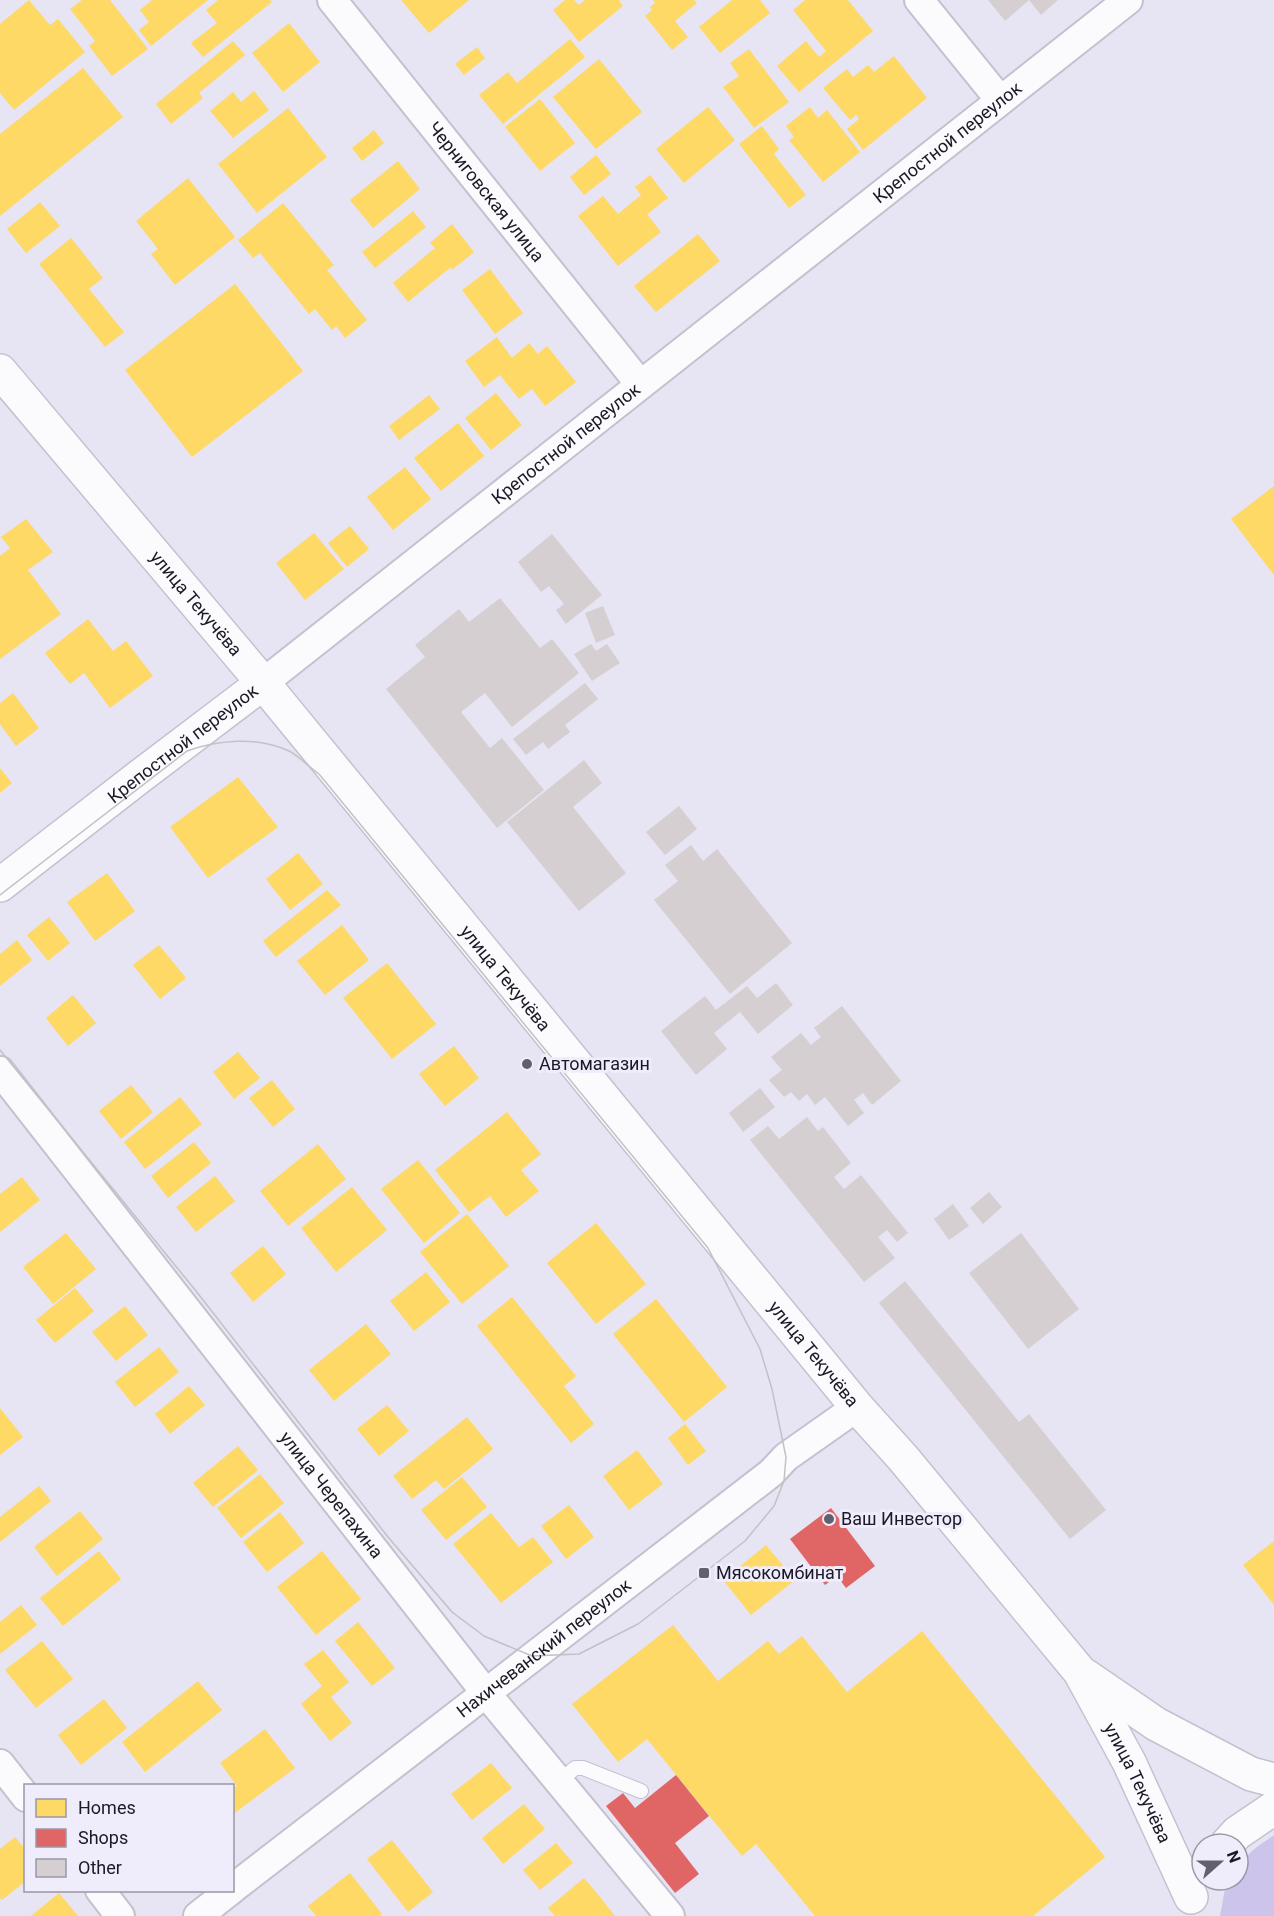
<svg xmlns="http://www.w3.org/2000/svg" width="1274" height="1916" viewBox="0 0 1274 1916" font-family="Roboto,sans-serif">
	<style>
		.green { fill: #ccc4eb }
		.homes { fill: #ffd966 }
		.shops { fill: #e06666 }
		.building { fill: #d6cfd1 }
		.lines { fill: none; stroke-linecap: round; stroke-linejoin: round }
		.service-casing { stroke: #c4c1cf; stroke-width: 16 }
		.minor-casing { stroke: #c4c1cf; stroke-width: 32 }
		.tertiary-casing { stroke: #c4c1cf; stroke-width: 36 }
		.primary-casing { stroke: #c4c1cf; stroke-width: 36 }
		.service { stroke: #fbfbfd; stroke-width: 14 }
		.minor { stroke: #fbfbfd; stroke-width: 28 }
		.tertiary { stroke: #fbfbfd; stroke-width: 33 }
		.primary { stroke: #fbfbfd; stroke-width: 33 }
		.tram { stroke: #c2c1c6; stroke-width: 1.5 }
		.poi-dot { fill: #63606e; stroke: #efecfc; stroke-width: 2 }
		.labels { text-anchor: middle; stroke-width: 6; stroke-linejoin: round; paint-order: stroke }
		.street-label { font-size: 18px; fill: #1c1926; stroke: #efecfc }
		.poi-label { font-size: 18px; fill: #1c1926; stroke: #efecfc; text-anchor: start }
	</style>
	<rect width="100%" height="100%" fill="#e7e4f4"/>
	<path class="green" d="M1274,1835v81h-54l5,-27 6,-9h7c0,-23 19,-33 36,-45z"/>
	<g class="homes">
		<path d="M29,0l21,25 8,-6 27,33 -71,58 -14,-17v-69z"/>
		<path d="M82,0h28l38,49 -36,27 -23,-30 6,-5 -25,-32z"/>
		<path d="M152,0h56l-57,46 -12,-16 10,-8 -9,-12z"/>
		<path d="M218,0h52l2,2 -69,55 -12,-14 26,-20 -11,-13z"/>
		<path d="M401,0h68l-40,33z"/>
		<path d="M565,0h9l5,5 6,-5h34l4,6 -44,36 -26,-32z"/>
		<path d="M653,0h41l3,3 -22,18 13,16 -16,13 -27,-34 7,-6 -2,-3 5,-4z"/>
		<path d="M732,0h28l10,13 -50,40 -21,-26z"/>
		<path d="M805,0h43l25,31 -74,61 -22,-26 29,-25 13,16 7,-6 -33,-41z"/>
		<path d="M289,23l31,39 -37,30 -31,-39z"/>
		<path d="M570,39l15,18 -82,67 -24,-29 29,-23 9,11z"/>
		<path d="M233,41l12,14 -46,38 4,5 -32,26 -15,-20z"/>
		<path d="M477,47l8,11 -21,17 -9,-11z"/>
		<path d="M749,49l40,53 -35,26 -31,-41 16,-11 -9,-13z"/>
		<path d="M894,56l33,42 -64,52 -16,-21 12,-10 -3,-4 -6,5 -27,-32 24,-19 6,8 15,-12 6,7z"/>
		<path d="M599,59l43,53 -46,37 -43,-52z"/>
		<path d="M83,68l40,49 -123,99v-82z"/>
		<path d="M254,91l15,19 -36,28 -23,-27 23,-19 8,10z"/>
		<path d="M540,99l35,44 -35,28 -35,-44z"/>
		<path d="M708,107l27,33 -51,43 -28,-34z"/>
		<path d="M810,107l8,11 9,-8 33,42 -37,30 -34,-42 5,-3 -8,-11z"/>
		<path d="M288,108l39,49 -70,56 -39,-49z"/>
		<path d="M762,126l17,23 -5,5 32,41 -17,13 -50,-64z"/>
		<path d="M374,130l10,13 -22,18 -10,-13z"/>
		<path d="M596,155l15,19 -27,21 -14,-18z"/>
		<path d="M398,161l22,28 -47,39 -23,-28z"/>
		<path d="M650,175l18,23 -21,16 14,18 -43,34 -40,-50 25,-20 15,18 23,-19 -6,-8z"/>
		<path d="M188,178l47,59 -60,48 -24,-31 7,-5 -22,-28z"/>
		<path d="M40,202l20,24 -34,27 -19,-24z"/>
		<path d="M283,203l51,62 -7,5 40,50 -22,18 -9,-12 -4,4 -17,-21 -6,5 -49,-61 -7,5 -15,-18z"/>
		<path d="M413,211l13,16 -51,41 -13,-16z"/>
		<path d="M452,224l22,28 -22,18 -1,-3 -43,35 -15,-19 42,-35 -5,-5z"/>
		<path d="M698,234l22,27 -64,51 -22,-26z"/>
		<path d="M71,238l32,40 -14,11 35,43 -19,15 -66,-83z"/>
		<path d="M490,269l33,44 -28,21 -33,-44z"/>
		<path d="M235,284l68,87 -111,86 -67,-87z"/>
		<path d="M497,337l15,21 17,-15 9,11 9,-8 29,36 -31,24 -13,-17 -13,10 -19,-24 -16,12 -19,-26z"/>
		<path d="M496,393l26,32 -31,25 -26,-32z"/>
		<path d="M429,395l11,14 -41,31 -10,-14z"/>
		<path d="M458,423l26,33 -43,35 -27,-33z"/>
		<path d="M405,467l26,32 -38,31 -26,-33z"/>
		<path d="M1274,486v89l-43,-56z"/>
		<path d="M26,519l27,33 -25,18 33,44 -61,45v-103l10,-8 -9,-11z"/>
		<path d="M350,526l19,23 -22,18 -19,-24z"/>
		<path d="M314,533l30,36 -39,31 -29,-37z"/>
		<path d="M88,619l25,32 13,-10 27,35 -43,32 -26,-35 -14,11 -25,-31z"/>
		<path d="M13,693l26,35 -23,18 -16,-22v-21z"/>
		<path d="M0,768l12,15 -12,10z"/>
		<path d="M238,777l40,50 -70,51 -38,-51z"/>
		<path d="M298,853l25,31 -33,26 -24,-31z"/>
		<path d="M107,873l28,38 -40,30 -28,-39z"/>
		<path d="M327,890l14,15 -65,52 -13,-16z"/>
		<path d="M49,917l21,26 -22,18 -21,-26z"/>
		<path d="M342,925l27,35 -44,35 -28,-34z"/>
		<path d="M17,940l15,20 -32,26v-32z"/>
		<path d="M159,945l27,33 -26,21 -27,-34z"/>
		<path d="M387,963l49,61 -44,35 -49,-61z"/>
		<path d="M73,995l23,28 -28,23 -22,-28z"/>
		<path d="M454,1046l25,32 -34,28 -26,-32z"/>
		<path d="M238,1052l22,26 -26,21 -21,-27z"/>
		<path d="M272,1080l23,29 -22,18 -24,-29z"/>
		<path d="M131,1085l22,27 -32,27 -22,-28z"/>
		<path d="M180,1097l22,27 -57,45 -21,-27z"/>
		<path d="M507,1112l34,42 -20,16 18,21 -33,26 -16,-21 -21,16 -34,-42z"/>
		<path d="M194,1142l17,21 -43,35 -17,-22z"/>
		<path d="M318,1144l28,35 -58,47 -28,-35z"/>
		<path d="M418,1160l42,53 -36,30 -43,-54z"/>
		<path d="M215,1176l20,25 -39,31 -20,-25z"/>
		<path d="M22,1177l18,23 -40,32v-38z"/>
		<path d="M352,1187l35,43 -51,42 -35,-44z"/>
		<path d="M467,1214l42,52 -47,38 -42,-52z"/>
		<path d="M596,1223l50,61 -50,40 -49,-61z"/>
		<path d="M66,1233l30,36 -43,35 -30,-37z"/>
		<path d="M263,1246l23,28 -33,28 -23,-29z"/>
		<path d="M426,1272l24,30 -36,29 -24,-30z"/>
		<path d="M75,1288l19,23 -39,32 -19,-23z"/>
		<path d="M512,1297l64,79 -12,10 30,38 -23,19 -94,-117z"/>
		<path d="M656,1299l71,88 -43,35 -71,-88z"/>
		<path d="M125,1306l23,29 -32,26 -24,-29z"/>
		<path d="M366,1324l25,30 -57,47 -25,-31z"/>
		<path d="M159,1347l20,25 -44,35 -20,-25z"/>
		<path d="M189,1386l16,19 -35,29 -15,-20z"/>
		<path d="M387,1405l22,26 -30,25 -22,-27z"/>
		<path d="M0,1408l23,29 -23,18z"/>
		<path d="M467,1417l26,32 -49,40 -8,-9 -24,19 -19,-23z"/>
		<path d="M685,1424l21,27 -18,14 -20,-27z"/>
		<path d="M238,1446l20,24 -45,37 -20,-24z"/>
		<path d="M637,1450l26,34 -34,26 -26,-34z"/>
		<path d="M260,1474l24,29 -43,35 -24,-30z"/>
		<path d="M462,1477l25,30 -41,33 -25,-30z"/>
		<path d="M39,1486l12,15 -51,41v-25z"/>
		<path d="M569,1505l25,32 -28,22 -25,-33z"/>
		<path d="M80,1511l23,28 -46,37 -23,-29z"/>
		<path d="M280,1512l24,31 -37,29 -24,-30z"/>
		<path d="M491,1513l28,34 14,-10 20,25 -52,41 -48,-59z"/>
		<path d="M1274,1541v64l-31,-40z"/>
		<path d="M766,1545l29,35 -44,35 -28,-35z"/>
		<path d="M99,1551l22,28 -58,47 -23,-28z"/>
		<path d="M322,1551l39,48 -45,36 -39,-48z"/>
		<path d="M21,1605l16,20 -37,29v-32z"/>
		<path d="M358,1622l37,46 -23,18 -37,-45z"/>
		<path d="M673,1625l45,56 50,-40 11,13 23,-18 45,56 75,-61 183,226 -72,59h-218l-59,-72 -14,12 -95,-117 -29,23 -46,-58z"/>
		<path d="M42,1641l31,38 -37,29 -31,-38z"/>
		<path d="M323,1650l26,32 -18,15 21,26 -22,18 -29,-37 21,-18 -18,-22z"/>
		<path d="M198,1681l24,29 -77,62 -23,-30z"/>
		<path d="M104,1699l23,29 -46,37 -23,-30z"/>
		<path d="M265,1729l30,39 -63,47v-25l5,-4 -17,-23z"/>
		<path d="M491,1763l21,25 -40,32 -21,-26z"/>
		<path d="M524,1804l21,25 -42,35 -21,-26z"/>
		<path d="M15,1837l11,13v31l-24,19 -2,-2v-49z"/>
		<path d="M392,1840l41,52 -25,20 -41,-53z"/>
		<path d="M556,1843l17,20 -33,27 -17,-20z"/>
		<path d="M350,1873l32,41 -3,2h-63l-8,-10z"/>
		<path d="M584,1878l16,19 15,19h-60l-7,-8z"/>
		<path d="M59,1893l19,23h-47z"/>
	</g>
	<g class="shops">
		<path d="M831,1508l44,58 -29,22 -9,-12 -12,9 -35,-46z"/>
		<path d="M676,1775l33,41 -34,27 24,31 -24,19 -69,-87 17,-13 12,15z"/>
	</g>
	<g class="building">
		<path d="M988,0h70l-17,15 -12,-15 -24,21z"/>
		<path d="M552,534l50,61 -36,29 -10,-14 8,-6 -15,-18 -8,6 -23,-30z"/>
		<path d="M500,598l40,50 12,-9 27,34 -67,54 -27,-34 -24,19 29,36 12,-10 42,52 -47,38 -111,-139 39,-32 -10,-12 44,-36 10,13z"/>
		<path d="M603,606l12,29 -19,8 -11,-30z"/>
		<path d="M591,644l5,7 11,-7 13,19 -28,18 -18,-27z"/>
		<path d="M585,683l13,16 -33,26 5,7 -22,17 -5,-7 -17,13 -13,-16z"/>
		<path d="M584,760l18,23 -29,24 53,66 -47,38 -72,-89z"/>
		<path d="M679,806l18,23 -32,26 -19,-23z"/>
		<path d="M691,845l12,16 14,-12 75,94 -62,51 -76,-94 24,-19 -13,-16z"/>
		<path d="M776,983l17,22 -35,29 -18,-22 -26,21 13,16 -31,26 -35,-44 44,-35 11,14 31,-24 10,12z"/>
		<path d="M842,1006l59,75 -29,24 -9,-12 -9,7 10,13 -16,13 -23,-29 -10,8 -8,-11 -8,7 -8,-9 -7,5 -15,-17 13,-10 -11,-13 30,-24 10,12 10,-8 -7,-9z"/>
		<path d="M760,1088l15,19 -32,25 -14,-19z"/>
		<path d="M807,1117l11,14 5,-4 28,36 -17,14 10,12 17,-14 47,58 -11,9 -10,-12 -9,7 17,21 -31,24 -114,-142 18,-14 11,13z"/>
		<path d="M989,1192l13,15 -19,17 -13,-16z"/>
		<path d="M953,1204l16,22 -20,14 -15,-21z"/>
		<path d="M1021,1233l58,76 -51,40 -59,-76z"/>
		<path d="M905,1281l114,141 10,-8 77,96 -36,29 -191,-236z"/>
	</g>
	<g class="lines">
		<g class="service-casing">
			<path id="service" d="M560,1781l15,-13h8l58,23"/>
		</g>
		<g class="minor-casing">
			<g id="minor">
				<path id="s1" d="M332,0l308,384"/>
				<path d="M919,0l81,100"/>
				<path id="s2" d="M263,683l865,-683"/>
				<path id="s3" d="M0,1071l485,621 185,224"/>
				<path d="M0,1764l26,33"/>
				<path id="s4" d="M232,1889l539,-416 15,-16 71,-50"/>
				<path d="M100,1890l20,26"/>
				<path d="M198,1916l33,-26"/>
			</g>
		</g>
		<g class="tertiary-casing">
			<g id="tertiary">
				<path id="s5" d="M0,885l139,-108 124,-94"/>
			</g>
		</g>
		<g class="primary-casing">
			<g id="primary">
				<path id="s6" d="M0,371l263,312 594,724 46,51 177,214 49,90 62,135"/>
				<path d="M1086,1676l70,48 95,50 23,6"/>
				<path d="M1227,1844l10,-11 37,-25"/>
			</g>
		</g>
		<use href="#service" class="service"/>
		<use href="#minor" class="minor"/>
		<use href="#tertiary" class="tertiary"/>
		<use href="#primary" class="primary"/>
		<path class="tram" d="M0,895l187,-144c31,-11 70,-15 102,0 10,5 20,16 30,23l389,474 52,101 12,40 14,68 -2,24 -10,25 -29,35 -107,83 -59,30 -47,2 -48,-20 -32,-24 -64,-75 -192,-246 -196,-241"/>
	</g>
	<g class="poi-dot">
		<circle cx="527" cy="1064" r="6"/>
		<circle cx="829" cy="1519" r="6"/>
		<rect x="698" y="1567" width="12" height="12" rx="3"/>
	</g>
	<g class="labels">
		<g class="street-label">
			<text dy="6" stroke="none"><textPath href="#s2" startOffset="872">Крепостной переулок</textPath></text>
			<text dy="6" stroke="none"><textPath href="#s1" startOffset="246">Черниговская улица</textPath></text>
			<text dy="6" stroke="none"><textPath href="#s2" startOffset="386">Крепостной переулок</textPath></text>
			<text dy="6" stroke="none"><textPath href="#s6" startOffset="304">улица Текучёва</textPath></text>
			<text dy="6" stroke="none"><textPath href="#s5" startOffset="231">Крепостной переулок</textPath></text>
			<text dy="6" stroke="none"><textPath href="#s6" startOffset="790">улица Текучёва</textPath></text>
			<text dy="6" stroke="none"><textPath href="#s6" startOffset="1276">улица Текучёва</textPath></text>
			<text dy="6" stroke="none"><textPath href="#s3" startOffset="538">улица Черепахина</textPath></text>
			<text dy="6" stroke="none"><textPath href="#s4" startOffset="394">Нахичеванский переулок</textPath></text>
			<text dy="6" stroke="none"><textPath href="#s6" startOffset="1816">улица Текучёва</textPath></text>
		</g>
		<g class="poi-label">
			<text x="539" y="1070">Автомагазин</text>
			<text x="841" y="1525">Ваш Инвестор</text>
			<text x="716" y="1579">Мясокомбинат</text>
		</g>
	</g>
	<rect x="24" y="1784" width="210" height="108" fill="#efecfc" stroke="#9b98a6" stroke-width="1.5"/>
	<rect x="36" y="1799" width="30" height="18" fill="#ffd966" stroke="#9b98a6" stroke-width="1.5"/>
	<text x="78" y="1814" font-size="18" fill="#1c1926">Homes</text>
	<rect x="36" y="1829" width="30" height="18" fill="#e06666" stroke="#9b98a6" stroke-width="1.5"/>
	<text x="78" y="1844" font-size="18" fill="#1c1926">Shops</text>
	<rect x="36" y="1859" width="30" height="18" fill="#d6cfd1" stroke="#9b98a6" stroke-width="1.5"/>
	<text x="78" y="1874" font-size="18" fill="#1c1926">Other</text>
	<g transform="translate(1220 1862) rotate(69)"><circle r="28" fill="#efecfc" stroke="#9b98a6" stroke-width="1.5"/>
	<path d="M0-4.5L10 22L0 15L-10 22Z" fill="#63606e"/>
	<text y="-9" font-size="16" font-weight="bold" text-anchor="middle" fill="#1c1926">N</text>
	</g>
</svg>
